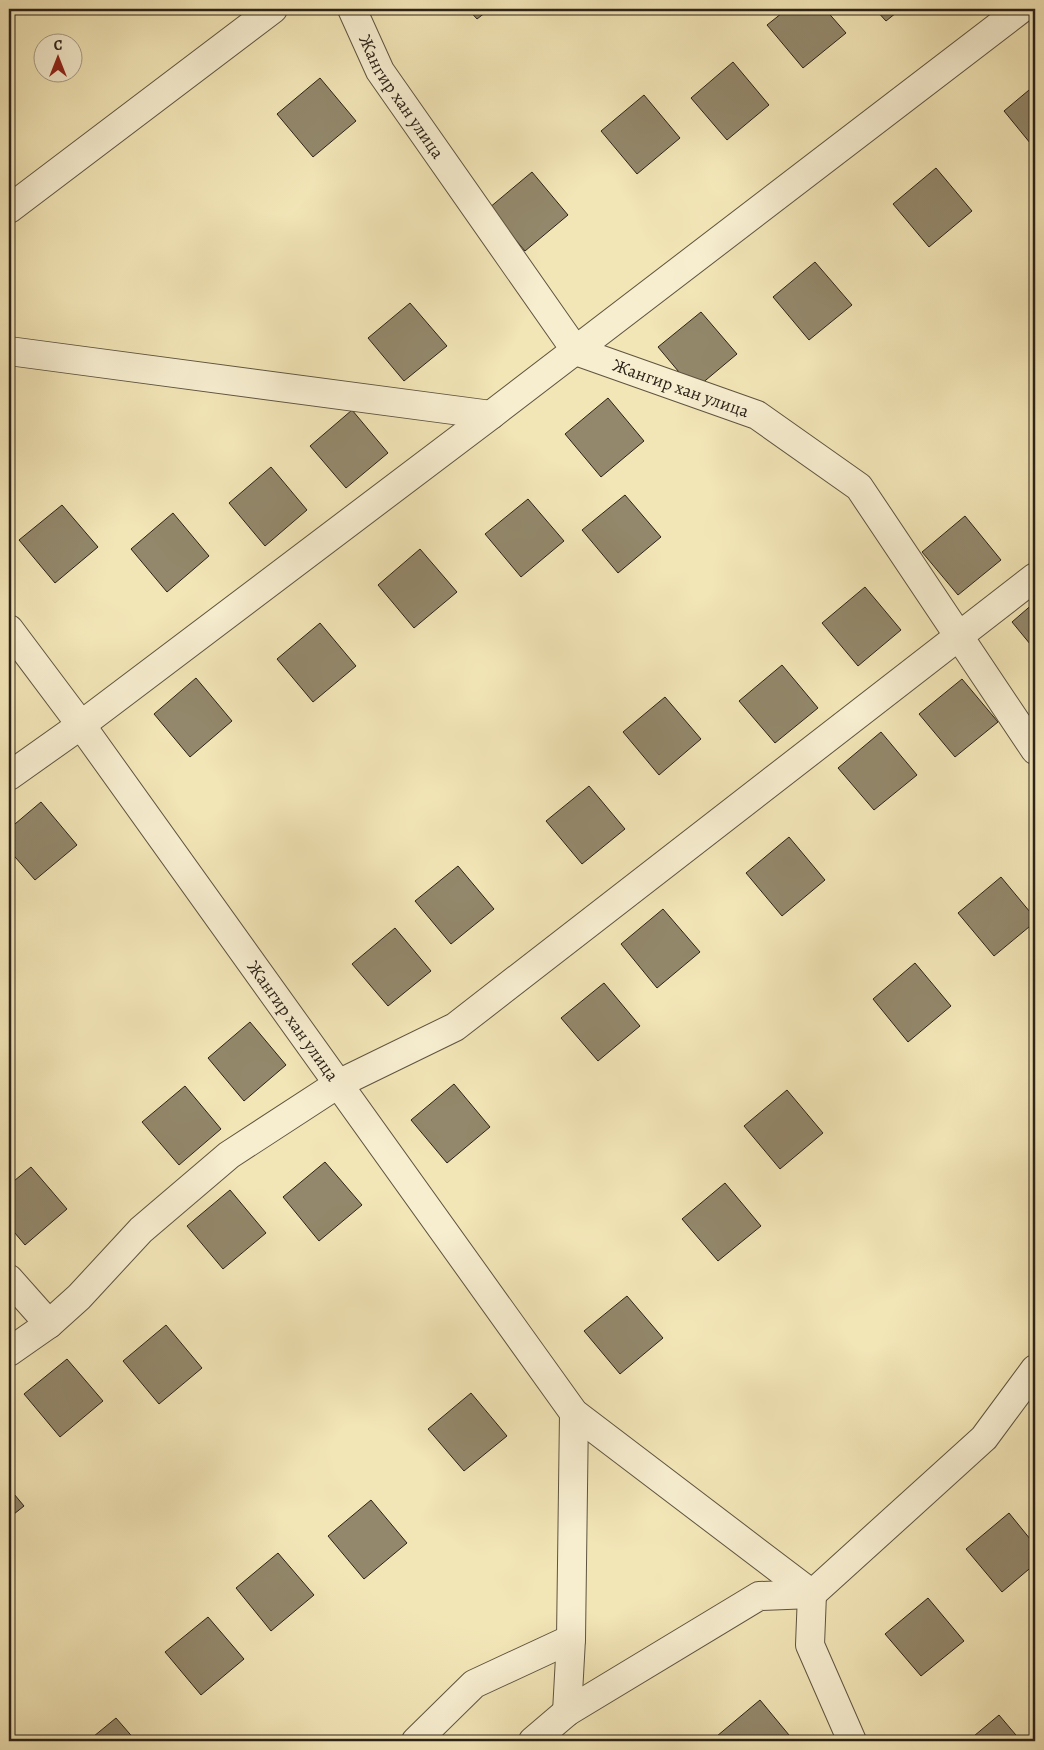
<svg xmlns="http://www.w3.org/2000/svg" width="1044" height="1750" viewBox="0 0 1044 1750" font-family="Alegreya,serif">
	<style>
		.building { fill: #93886b; stroke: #2c2319 }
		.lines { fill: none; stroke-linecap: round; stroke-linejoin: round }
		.minor-casing { stroke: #5e5440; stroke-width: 30 }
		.minor { stroke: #f7eed0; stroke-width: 28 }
		.labels { text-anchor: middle; stroke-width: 4; stroke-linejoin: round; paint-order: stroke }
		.street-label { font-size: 18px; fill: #2c2319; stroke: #f7eed0 }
	</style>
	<rect width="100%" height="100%" fill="#f2e5b6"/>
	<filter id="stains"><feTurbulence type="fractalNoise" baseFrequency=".004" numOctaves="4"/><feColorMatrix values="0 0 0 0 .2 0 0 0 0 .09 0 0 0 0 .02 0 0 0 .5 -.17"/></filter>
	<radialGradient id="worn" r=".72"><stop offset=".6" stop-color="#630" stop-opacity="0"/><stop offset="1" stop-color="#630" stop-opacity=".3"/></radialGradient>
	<g class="building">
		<path d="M468,9h22l-13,10z"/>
		<path d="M787,9h38l21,24 -43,35 -36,-43z"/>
		<path d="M875,9h26l-15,12z"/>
		<path d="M733,62l36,43 -42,35 -36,-42z"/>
		<path d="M320,78l36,43 -43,36 -36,-43z"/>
		<path d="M1035,85v64l-31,-38z"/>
		<path d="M644,95l36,43 -43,36 -36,-43z"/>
		<path d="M936,168l36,43 -43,36 -36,-43z"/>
		<path d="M532,172l36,43 -43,36 -36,-43z"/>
		<path d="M815,262l37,43 -43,35 -36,-43z"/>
		<path d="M410,303l37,43 -43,35 -36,-43z"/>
		<path d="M701,312l36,42 -43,36 -36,-43z"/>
		<path d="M608,398l36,43 -43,36 -36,-43z"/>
		<path d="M352,410l36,43 -42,35 -36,-42z"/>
		<path d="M271,467l36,43 -42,36 -36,-43z"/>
		<path d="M625,495l36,42 -43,36 -36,-43z"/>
		<path d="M528,499l36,42 -43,36 -36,-43z"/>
		<path d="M62,505l36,42 -43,36 -36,-43z"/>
		<path d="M173,513l36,43 -42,36 -36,-43z"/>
		<path d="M965,516l36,44 -43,35 -36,-43z"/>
		<path d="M420,549l37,43 -43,36 -36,-43z"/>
		<path d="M865,587l36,43 -43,36 -36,-43z"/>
		<path d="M1035,602v48l-23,-28z"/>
		<path d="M320,623l36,43 -43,36 -36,-43z"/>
		<path d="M782,665l36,43 -43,35 -36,-42z"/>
		<path d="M196,678l36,43 -42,36 -36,-43z"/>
		<path d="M962,679l36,43 -43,35 -36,-43z"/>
		<path d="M665,697l36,42 -42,36 -36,-43z"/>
		<path d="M881,732l36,43 -43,35 -36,-42z"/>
		<path d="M589,786l36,43 -43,35 -36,-43z"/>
		<path d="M41,802l36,43 -42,35 -26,-30v-21z"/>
		<path d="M789,837l36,43 -43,36 -36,-43z"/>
		<path d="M458,866l36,43 -43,35 -36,-43z"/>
		<path d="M1001,877l34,41v4l-41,34 -36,-43z"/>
		<path d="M663,909l37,43 -43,36 -36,-44z"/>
		<path d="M395,928l36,43 -43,35 -36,-42z"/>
		<path d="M915,963l36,43 -43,36 -35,-43z"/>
		<path d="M604,983l36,43 -42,35 -37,-43z"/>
		<path d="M250,1022l36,43 -42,36 -36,-43z"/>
		<path d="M454,1084l36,43 -43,36 -36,-43z"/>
		<path d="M185,1086l36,43 -42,36 -37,-43z"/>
		<path d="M787,1090l36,43 -43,36 -36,-43z"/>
		<path d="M325,1162l37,43 -43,36 -36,-44z"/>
		<path d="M31,1167l36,42 -42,36 -16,-19v-41z"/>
		<path d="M725,1183l36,43 -43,35 -36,-42z"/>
		<path d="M230,1190l36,43 -43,36 -36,-43z"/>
		<path d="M627,1296l36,42 -43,36 -36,-43z"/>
		<path d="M166,1325l36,43 -43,36 -36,-43z"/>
		<path d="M67,1359l36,42 -43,36 -36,-43z"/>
		<path d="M471,1393l36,43 -43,35 -36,-42z"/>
		<path d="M9,1488l15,18 -15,12z"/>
		<path d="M371,1500l36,43 -43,36 -36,-43z"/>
		<path d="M1009,1513l26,32v19l-33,28 -36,-43z"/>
		<path d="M278,1553l36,42 -43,36 -35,-43z"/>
		<path d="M928,1598l36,43 -43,35 -36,-42z"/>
		<path d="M208,1617l36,42 -43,36 -36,-43z"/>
		<path d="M1035,1681v12l-6,-7z"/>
		<path d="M760,1700l34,41h-72l-5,-5z"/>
		<path d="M999,1715l22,26h-53z"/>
		<path d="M116,1718l20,23h-48z"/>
	</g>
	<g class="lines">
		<g class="minor-casing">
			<g id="minor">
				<path id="s1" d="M352,9l28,62 196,280 181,64 102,72 176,263"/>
				<path d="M9,209l264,-200"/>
				<path d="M9,351l482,64"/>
				<path id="s2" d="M9,629l72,96 493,688 238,181 -2,51 42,96"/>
				<path d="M9,776l72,-51 410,-310 530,-406"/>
				<path d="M9,1279l40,45"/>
				<path d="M9,1352l40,-28 30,-27 62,-67 88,-75 109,-71 117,-57 580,-450"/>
				<path d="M567,1712l4,-73"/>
				<path d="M416,1741l58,-57 97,-45 3,-226"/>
				<path d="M533,1741l34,-29 192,-116 53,-2 172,-156 51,-69"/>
			</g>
		</g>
		<use href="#minor" class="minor"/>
	</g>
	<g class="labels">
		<g class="street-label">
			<text dy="6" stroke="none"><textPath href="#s1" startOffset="101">Жангир хан улица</textPath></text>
			<text dy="6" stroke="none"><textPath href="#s1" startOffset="521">Жангир хан улица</textPath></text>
			<text dy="6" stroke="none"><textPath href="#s2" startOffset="484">Жангир хан улица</textPath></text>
		</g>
	</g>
	<rect width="1044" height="1750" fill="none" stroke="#f2e5b6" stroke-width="30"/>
	<rect x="10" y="10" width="1024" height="1730" fill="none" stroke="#2c2319" stroke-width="2.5"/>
	<rect x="15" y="15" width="1014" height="1720" fill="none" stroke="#2c2319"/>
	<g transform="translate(58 58)"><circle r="24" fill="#f7eed0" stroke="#a69d87"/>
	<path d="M0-4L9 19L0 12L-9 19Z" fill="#8f2418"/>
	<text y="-8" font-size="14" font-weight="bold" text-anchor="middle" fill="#2c2319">С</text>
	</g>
	<rect width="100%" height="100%" filter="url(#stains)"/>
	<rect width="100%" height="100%" fill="url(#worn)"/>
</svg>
